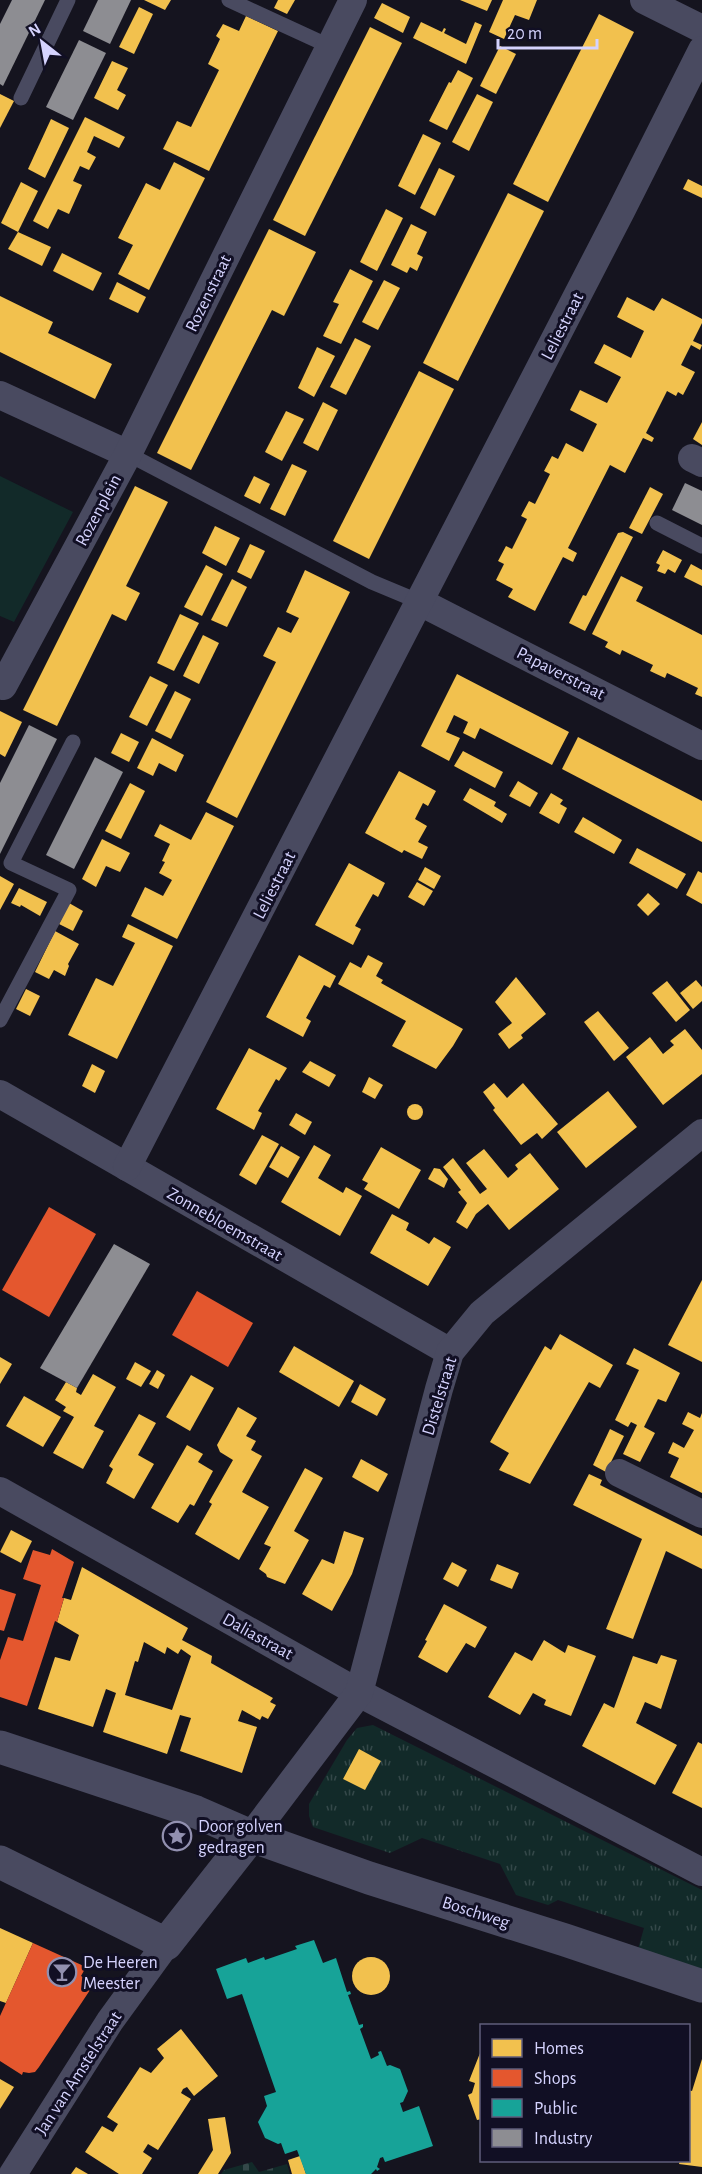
<svg xmlns="http://www.w3.org/2000/svg" width="702" height="2174" viewBox="0 0 702 2174" font-family="'Alegreya Sans',sans-serif">
	<style>
		.grass { fill: url(#grass-tufts) }
		.cemetery { fill: url(#cemetery-stones) }
		.green { fill: #122a29 }
		.homes { fill: #f2c14e; fill-rule: evenodd }
		.shops { fill: #e4572e }
		.public { fill: #17a398 }
		.industry { fill: #8d8d92 }
		.lines { fill: none; stroke-linecap: round; stroke-linejoin: round }
		.service { stroke: #494a60; stroke-width: 15 }
		.minor { stroke: #494a60; stroke-width: 28 }
		.tertiary { stroke: #494a60; stroke-width: 33 }
		.labels { text-anchor: middle; stroke-width: 6; stroke-linejoin: round; paint-order: stroke }
		.street-label { font-size: 18px; fill: #d5d3fe; stroke: #110f24 }
		.poi-label { font-size: 18px; fill: #d5d3fe; stroke: #110f24; text-anchor: start }
	</style>
	<defs>
		<pattern id="grass-tufts" width="24" height="20" patternUnits="userSpaceOnUse" patternTransform="scale(1.5)"><rect width="24" height="20" fill="#122a29"/><path d="M3 7l-1-3M5 7V3M7 7l1-3M15 17l-1-3M17 17v-4M19 17l1-3" fill="none" stroke="#344849"/></pattern>
		<pattern id="cemetery-stones" width="16" height="16" patternUnits="userSpaceOnUse" patternTransform="scale(1.5)"><rect width="16" height="16" fill="#122a29"/><path d="M2 7V4a2 2 0 0 1 4 0v3zM10 15v-3a2 2 0 0 1 4 0v3z" fill="#344849"/></pattern>
	</defs>
	<rect width="100%" height="100%" fill="#15141f"/>
	<path class="grass" d="M373,1725l329,165v80l-64,-21 6,-21 -86,-28 -10,5 -32,-10 -16,-31 -78,-26 -32,15 -77,-26 -4,-11v-12l38,-64 10,-12z"/>
	<path class="cemetery" d="M252,2162l7,10 28,-8 3,10h-69l3,-4z"/>
	<path class="green" d="M0,476l73,36 -59,110 -14,-6z"/>
	<g class="homes">
		<path d="M144,0h27l-6,10z"/>
		<path d="M278,0h17l-8,14 -13,-6z"/>
		<path d="M460,0h32l-5,11z"/>
		<path d="M503,0h34l-8,20 -14,-5 -11,24 -15,-7z"/>
		<path d="M382,3l28,14 -7,16 -29,-15z"/>
		<path d="M139,7l14,7 -19,40 -15,-7z"/>
		<path d="M599,14l35,18 -86,170 -35,-18z"/>
		<path d="M246,16l32,15 -69,140 -46,-22 14,-28 14,6 28,-57 -11,-6 12,-25 -4,-3 7,-12 16,7z"/>
		<path d="M421,22l21,10 2,-4 2,1 -2,4 22,11 9,-22 7,3 -16,39 -53,-26z"/>
		<path d="M370,27l32,16 -97,193 -32,-16z"/>
		<path d="M500,46l16,8 -20,40 -16,-8z"/>
		<path d="M112,61l16,7 -11,22 9,5 -8,15 -24,-12z"/>
		<path d="M458,70l15,8 -26,52 -18,-9 20,-39 2,1z"/>
		<path d="M0,94l14,7 -14,27z"/>
		<path d="M477,94l16,8 -24,49 -17,-9z"/>
		<path d="M85,117l40,20 -6,11 -25,-12 -7,16 9,5 -7,13 -9,-4 -7,15 9,4 -13,29 -11,-5 -10,20 -15,-8z"/>
		<path d="M51,119l18,9 -24,50 -17,-9z"/>
		<path d="M423,134l18,9 -26,52 -17,-9z"/>
		<path d="M174,162l31,16 -56,112 -31,-16 15,-29 -15,-7 28,-55 14,7z"/>
		<path d="M439,168l16,8 -20,40 -15,-8z"/>
		<path d="M688,179l14,7v12l-19,-9z"/>
		<path d="M21,182l17,9 -20,41 -17,-9z"/>
		<path d="M508,193l36,18 -86,170 -35,-18z"/>
		<path d="M386,209l17,9 -26,53 -17,-9z"/>
		<path d="M411,224l16,8 -10,22 6,3 -6,14 -7,-4 -3,6 -16,-8z"/>
		<path d="M269,229l47,23 -32,64 -12,-6 -81,160 -34,-17z"/>
		<path d="M18,232l33,15 -9,19 -34,-17z"/>
		<path d="M62,253l40,20 -9,18 -40,-20z"/>
		<path d="M350,269l23,12 -32,63 -18,-8 16,-32 -6,-2z"/>
		<path d="M384,280l16,8 -22,42 -16,-8z"/>
		<path d="M117,282l29,15 -8,16 -29,-14z"/>
		<path d="M0,296l53,26 -5,11 64,31 -17,35 -95,-47z"/>
		<path d="M627,297l27,14 8,-13 40,21v4l-9,18 9,4 -2,5 -9,-5 -10,20 14,7 -12,23 -5,-3 -2,4 -9,-5 -21,42 8,5 -2,4 -9,-4 -18,35 -15,-8 -42,83 9,5 -4,9 -10,-5 -28,54 -27,-14 5,-8 -17,-9 8,-16 -6,-3 8,-15 6,3 15,-30 -6,-3 8,-15 6,3 15,-30 -6,-3 8,-15 6,3 8,-16 17,9 14,-28 -27,-14 10,-20 27,13 14,-26 -27,-14 10,-19 27,14 13,-27 -27,-14z"/>
		<path d="M355,338l16,8 -25,49 -16,-8z"/>
		<path d="M317,347l18,9 -21,41 -16,-9z"/>
		<path d="M419,371l35,18 -85,170 -36,-18z"/>
		<path d="M323,402l15,8 -20,41 -15,-8z"/>
		<path d="M286,411l18,8 -22,42 -17,-9z"/>
		<path d="M702,422v23l-9,-6z"/>
		<path d="M292,464l15,7 -22,45 -15,-7z"/>
		<path d="M254,476l16,8 -10,20 -16,-8z"/>
		<path d="M135,486l33,16 -42,84 14,7 -14,28 -14,-7 -55,112 -34,-16z"/>
		<path d="M650,487l13,7 -21,40 -13,-6z"/>
		<path d="M215,526l25,12 -14,28 -24,-13z"/>
		<path d="M623,532l10,5 -48,94 -16,-8 14,-28 3,1 32,-63z"/>
		<path d="M250,544l15,7 -14,28 -14,-7z"/>
		<path d="M663,550l19,10 -7,13 -7,-4 -3,5 -8,-3 3,-6 -4,-2z"/>
		<path d="M691,564l11,6v16l-18,-9z"/>
		<path d="M206,565l17,9 -21,42 -18,-9z"/>
		<path d="M305,570l45,22 -113,226 -31,-16 70,-140 -13,-6 15,-29 13,6 8,-15 -13,-6z"/>
		<path d="M621,576l22,11 -7,14 66,34v62l-7,-3 3,-6 -31,-15 -2,5 -15,-7 3,-6 -31,-15 -2,5 -15,-8 3,-5 -16,-8z"/>
		<path d="M232,579l15,8 -20,40 -16,-7z"/>
		<path d="M180,614l19,9 -25,48 -17,-8z"/>
		<path d="M203,635l16,8 -20,41 -16,-8z"/>
		<path d="M457,674l112,58 -17,33 -72,-37 -5,11 -12,-6 5,-11 -14,-7 -8,17 14,6 -11,23 -28,-15z"/>
		<path d="M150,676l18,9 -21,41 -18,-9z"/>
		<path d="M175,691l16,8 -20,40 -16,-8z"/>
		<path d="M0,711l22,11 -17,35 -5,-3z"/>
		<path d="M121,733l18,9 -10,20 -18,-9z"/>
		<path d="M578,737l124,64v41l-140,-73z"/>
		<path d="M152,738l32,17 -8,17 -17,-9 -6,13 -16,-8z"/>
		<path d="M463,751l40,21 -8,16 -41,-22z"/>
		<path d="M399,771l37,20 -8,15 -5,-3 -8,16 12,7 -9,16 10,5 -6,12 -18,-9 -2,3 -37,-20z"/>
		<path d="M518,781l20,12 -8,14 -21,-11z"/>
		<path d="M130,783l15,8 -24,48 -16,-8z"/>
		<path d="M470,788l26,14 -2,4 13,8 -5,9 -39,-23z"/>
		<path d="M551,793l12,7 -3,4 7,4 -8,16 -20,-11z"/>
		<path d="M206,812l28,14 -57,113 -46,-23 14,-29 18,9 9,-16 -13,-7 6,-11 -3,-1 8,-17 -16,-8 6,-12 31,16z"/>
		<path d="M583,817l39,23 -8,14 -40,-22z"/>
		<path d="M102,839l28,14 -10,19 -14,-6 -10,21 -14,-8z"/>
		<path d="M637,848l49,26 -9,15 -48,-26z"/>
		<path d="M349,863l36,20 -7,14 -5,-3 -18,32 6,3 -8,16 -38,-20z"/>
		<path d="M425,867l16,9 -7,13 -16,-9z"/>
		<path d="M698,871l4,2v31l-16,-9z"/>
		<path d="M0,876l14,8 -14,26z"/>
		<path d="M417,882l16,9 -9,15 -16,-9z"/>
		<path d="M19,888l28,14 -7,14 -19,-11 -1,2 -9,-4z"/>
		<path d="M648,893l12,11 -12,12 -11,-11z"/>
		<path d="M69,903l14,8 -10,20 -14,-7z"/>
		<path d="M128,924l45,22 -56,113 -49,-24 28,-57 17,8 22,-43 -13,-6z"/>
		<path d="M55,931l24,13 -11,20 1,2 -4,10 -11,-6 -5,9 -14,-7z"/>
		<path d="M299,955l37,21 -6,12 -6,-3 -18,33 5,3 -8,16 -37,-20z"/>
		<path d="M368,955l15,8 -7,13 7,4 -2,3 82,46 -10,17 -17,23 -44,-23 14,-25 -68,-37 12,-22 11,6z"/>
		<path d="M516,977l30,37 -25,21 2,3 -14,11 -11,-15 14,-11 -17,-21z"/>
		<path d="M696,980l6,7v14l-9,8 -13,-16z"/>
		<path d="M667,981l23,29 -14,12 -24,-29z"/>
		<path d="M26,989l14,7 -10,20 -14,-7z"/>
		<path d="M598,1011l31,37 -15,13 -30,-39z"/>
		<path d="M685,1029l17,21v24l-39,31 -37,-48 24,-20 13,17 11,-9 -4,-4z"/>
		<path d="M249,1048l38,20 -8,13 -3,-2 -18,32 4,2 -8,17 -38,-21z"/>
		<path d="M310,1061l26,14 -7,12 -27,-15z"/>
		<path d="M92,1064l13,7 -10,22 -13,-7z"/>
		<path d="M369,1077l14,8 -8,14 -13,-7z"/>
		<path d="M494,1083l13,15 16,-15 35,41 -16,15 -5,-6 -16,12 -28,-35 2,-2 -12,-16z"/>
		<path d="M608,1091l29,36 -51,41 -29,-36z"/>
		<circle cx="415" cy="1112" r="8"/>
		<path d="M296,1113l16,9 -7,13 -16,-10z"/>
		<path d="M262,1135l17,9 -23,41 -17,-10z"/>
		<path d="M314,1145l17,10 -13,23 25,15 3,-6 16,9 -22,40 -59,-34z"/>
		<path d="M281,1146l19,11 -12,21 -19,-11z"/>
		<path d="M381,1147l40,23 -22,39 -35,-20 4,-6 -6,-3z"/>
		<path d="M484,1149l24,29 10,-9 -3,-4 15,-12 29,36 -50,41 -21,-26 -12,10 -9,15 -11,-7 11,-19 -9,-11 3,-2 -18,-23 10,-9 27,36 7,-5 -21,-26z"/>
		<path d="M434,1168l6,1 8,10 -4,9 -16,-9z"/>
		<path d="M392,1214l17,9 -3,7 17,10 6,4 5,-7 17,10 -23,39 -58,-33z"/>
		<path d="M702,1280v82l-34,-17z"/>
		<path d="M560,1334l53,31 -13,23 -11,-6 -59,102 -31,-14 10,-17 -19,-11 55,-96 6,4z"/>
		<path d="M294,1346l60,35 -15,26 -60,-35z"/>
		<path d="M634,1348l46,25 -14,29 -8,-3 -14,28 11,6 -15,29 -17,-8 14,-29 -6,-3 -3,5 -13,-7 24,-50 -13,-6z"/>
		<path d="M0,1357l12,7 -12,20z"/>
		<path d="M135,1362l16,9 -10,16 -15,-8z"/>
		<path d="M157,1370l8,5 -7,14 -9,-5z"/>
		<path d="M93,1374l23,13 -22,39 10,5 -21,38 -30,-16 21,-36 -11,-6 3,-4 -11,-7 11,-18 11,6 -1,4 5,3z"/>
		<path d="M191,1375l23,13 -24,43 -24,-14z"/>
		<path d="M360,1384l26,15 -9,17 -26,-14z"/>
		<path d="M24,1396l37,21 -18,30 -37,-21z"/>
		<path d="M238,1407l19,11 -11,18 10,5 -5,9 11,6 -20,36 27,15 -30,53 -44,-26 17,-30 -3,-2 24,-42 -13,-8 -3,-7z"/>
		<path d="M688,1412l12,6 2,-5v80l-32,-16 9,-19 -11,-5 5,-11 11,6 10,-18 -12,-6z"/>
		<path d="M139,1414l17,9 -18,32 16,9 -20,35 -28,-16 7,-14 -4,-3z"/>
		<path d="M610,1429l14,7 -18,36 -13,-7z"/>
		<path d="M187,1445l16,9 -5,8 15,9 -19,35 -4,-2 -12,19 -27,-15z"/>
		<path d="M361,1459l27,15 -10,18 -26,-15z"/>
		<path d="M305,1468l18,10 -29,53 15,9 -24,44 -18,-7 -1,-3 -7,-5 12,-22 -7,-3z"/>
		<path d="M589,1474l13,6 -2,5 102,51v33l-36,-18 -33,88 -27,-10 36,-90 -69,-34z"/>
		<path d="M11,1530l21,11 -11,22 -21,-11z"/>
		<path d="M344,1531l20,7 -12,36 -20,37 -30,-17 20,-35 12,5z"/>
		<path d="M452,1562l15,8 -9,17 -15,-8z"/>
		<path d="M497,1564l22,9 -7,16 -22,-9z"/>
		<path d="M82,1567l106,61 -6,12 30,16 -1,7 62,35 -3,4 6,3 -8,14 -6,-3 -2,4 -18,-10 -4,11 19,6 -15,46 -62,-22 11,-33 -11,-3 -13,39 -64,-22 13,-39 -10,-4 -13,38 -55,-18 17,-52 15,4 9,-26 -22,-13 7,-24 7,2zM144,1642l21,12 2,-7 11,7 3,-5 10,7 -19,54 -47,-15 10,-34 3,1z"/>
		<path d="M444,1604l43,23 -12,21 -9,-5 -19,30 -29,-16 9,-16 -2,-1z"/>
		<path d="M544,1640l21,13 3,-8 28,11 -25,60 -27,-11 2,-5 -13,-7 -13,22 -32,-18 27,-45 17,9z"/>
		<path d="M661,1655l16,5 -16,49 -16,-7 -9,21 41,22 -22,40 -73,-39 22,-43 10,5 19,-52 24,8z"/>
		<path d="M698,1742l4,2v64l-30,-15z"/>
		<path d="M359,1749l22,12 -16,29 -22,-11z"/>
		<path d="M0,1928l33,15 -27,60 -6,-2z"/>
		<circle cx="371" cy="1976" r="19"/>
		<path d="M181,2029l37,47 -24,20 -7,-9 -4,2 -2,4 10,6 -33,51 -10,-6 -5,8 9,6 -10,16h-23l-34,-22 17,-26 11,6 5,-8 -11,-7 33,-50 11,6 13,-15 -7,-9z"/>
		<path d="M482,2048v71l-5,1 -9,-25 4,-2 3,-10 -6,-2z"/>
		<path d="M702,2059v108l-23,-3 1,-4h8v-70l4,1z"/>
		<path d="M0,2079l14,8 -14,22z"/>
		<path d="M225,2117l6,36 -13,21h-20l15,-24 -5,-31z"/>
		<path d="M300,2156l6,18h-14l-4,-14z"/>
		<path d="M76,2167l12,7h-17z"/>
	</g>
	<g class="shops">
		<path d="M49,1207l47,27 -47,83 -47,-27z"/>
		<path d="M197,1291l56,32 -25,44 -56,-32z"/>
		<path d="M52,1549l22,13 -12,36h2l-7,24 -2,-1 -28,85 -27,-9v-37l8,-23 15,4 18,-56 -18,-6 10,-29 17,5z"/>
		<path d="M0,1589l16,5 -12,37 -4,-1z"/>
		<path d="M33,1943l53,24 -5,9 13,8 -55,83 -4,5 -6,1 -6,-1 -1,3 -22,-14v-45z"/>
	</g>
	<path class="public" d="M314,1940l9,23 13,-5 11,34 3,-1 1,3 -3,1 11,30 4,-1v3l-3,2 11,30 8,-4 -1,-3 3,-1 6,15 3,-1 10,4 8,22 -5,11 -3,1 3,9 16,-6 14,40 -48,16 -2,-5 -3,1 -3,9 3,2 -3,2 -1,-2 -5,5h-65l-9,-24 -12,4 -4,-11 -3,1 -13,-6 -7,-16 9,-16 -3,-10 12,-4 -34,-98 -15,5 -11,-30 30,-11 2,5 16,-6 1,3 32,-11 -2,-3z"/>
	<g class="industry">
		<path d="M12,0h33l-42,86 -3,-2v-60z"/>
		<path d="M98,0h33l-21,44 -27,-13z"/>
		<path d="M79,40l27,13 -33,67 -27,-13z"/>
		<path d="M685,483l17,8v34l-30,-15z"/>
		<path d="M29,725l28,14 -57,115v-71z"/>
		<path d="M95,757l28,15 -49,97 -28,-14z"/>
		<path d="M114,1244l36,20 -73,124 -37,-20z"/>
	</g>
	<g class="lines">
		<g class="service">
			<path d="M229,0l100,46"/>
			<path d="M21,98l47,-98"/>
			<path d="M128,454l244,128 48,20"/>
			<path d="M657,523l45,23"/>
			<path d="M0,1020l69,-130 -58,-27 62,-121"/>
		</g>
		<g class="minor">
			<path d="M644,0l58,29"/>
			<path d="M0,395l128,59"/>
			<path d="M692,458l10,5"/>
			<path d="M420,602l282,144"/>
			<path d="M0,684l3,2 125,-232 225,-454"/>
			<path d="M0,1094l450,258"/>
			<path d="M127,1167l494,-956 81,-161"/>
			<path d="M619,1473l83,41"/>
			<path d="M0,1491l359,202 343,179"/>
			<path d="M251,1836l108,-143 80,-304 11,-37 32,-39 220,-180"/>
			<path d="M13,2174l97,-153 56,-77"/>
		</g>
		<g class="tertiary">
			<path d="M0,1747l196,65 55,24 118,42 196,62 137,46"/>
			<path d="M0,1862l166,82 85,-108"/>
		</g>
	</g>
	<defs>
		<g id="sight-ring" transform="scale(1.5)"><circle r="9.5" fill="#110f24" stroke="#9290b0" stroke-width="1.5"/><path d="M0-6L1.8-2.2L6-1.7L2.9 1.2L3.7 5.4L0 3.3L-3.7 5.4L-2.9 1.2L-6-1.7L-1.8-2.2Z" fill="#9290b0"/></g>
		<g id="bar-ring" transform="scale(1.5)"><circle r="9.5" fill="#110f24" stroke="#9290b0" stroke-width="1.5"/><path d="M-6-5H6L.8 .8V4.5H3.5V6h-7V4.5H-.8V.8Z" fill="#9290b0"/></g>
	</defs>
	<g fill-rule="evenodd">
		<use href="#sight-ring" x="177" y="1836"/>
		<use href="#bar-ring" x="62" y="1972"/>
	</g>
	<g class="labels">
		<g class="street-label">
			<text transform="translate(208 293) rotate(-64)" y="6">Rozenstraat</text>
			<text transform="translate(562 326) rotate(-63)" y="6">Leliestraat</text>
			<text transform="translate(98 510) rotate(-62)" y="6">Rozenplein</text>
			<text transform="translate(561 673) rotate(27)" y="6">Papaverstraat</text>
			<text transform="translate(274 885) rotate(-63)" y="6">Leliestraat</text>
			<text transform="translate(225 1224) rotate(30)" y="6">Zonnebloemstraat</text>
			<text transform="translate(439 1396) rotate(-73)" y="6">Distelstraat</text>
			<text transform="translate(258 1636) rotate(29)" y="6">Daliastraat</text>
			<text transform="translate(476 1912) rotate(18)" y="6">Boschweg</text>
			<text transform="translate(78 2073) rotate(-57)" y="6">Jan van Amstelstraat</text>
		</g>
		<g class="poi-label">
			<text x="198" y="1832">Door golven<tspan x="198" dy="21">gedragen</tspan></text>
			<text x="83" y="1968">De Heeren<tspan x="83" dy="21">Meester</tspan></text>
		</g>
	</g>
	<rect x="480" y="2024" width="210" height="138" fill="#110f24" stroke="#5f5d7b" stroke-width="1.5"/>
	<rect x="492" y="2039" width="30" height="18" fill="#f2c14e" stroke="#5f5d7b" stroke-width="1.5"/>
	<text x="534" y="2054" font-size="18" fill="#d5d3fe">Homes</text>
	<rect x="492" y="2069" width="30" height="18" fill="#e4572e" stroke="#5f5d7b" stroke-width="1.5"/>
	<text x="534" y="2084" font-size="18" fill="#d5d3fe">Shops</text>
	<rect x="492" y="2099" width="30" height="18" fill="#17a398" stroke="#5f5d7b" stroke-width="1.5"/>
	<text x="534" y="2114" font-size="18" fill="#d5d3fe">Public</text>
	<rect x="492" y="2129" width="30" height="18" fill="#8d8d92" stroke="#5f5d7b" stroke-width="1.5"/>
	<text x="534" y="2144" font-size="18" fill="#d5d3fe">Industry</text>
	<g transform="translate(42 42) rotate(329)" stroke="#110f24" stroke-width="4.5" paint-order="stroke">
	<path d="M0-4.5L10 22L0 15L-10 22Z" fill="#d5d3fe"/>
	<text y="-9" font-size="16" font-weight="bold" text-anchor="middle" fill="#d5d3fe">N</text>
	</g>
	<path d="M498 39v9h99v-9" fill="none" stroke="#d5d3fe" stroke-width="3"/>
	<text x="507" y="39" font-size="18" fill="#d5d3fe" stroke="#110f24" stroke-width="4.5" paint-order="stroke">20 m</text>
</svg>
